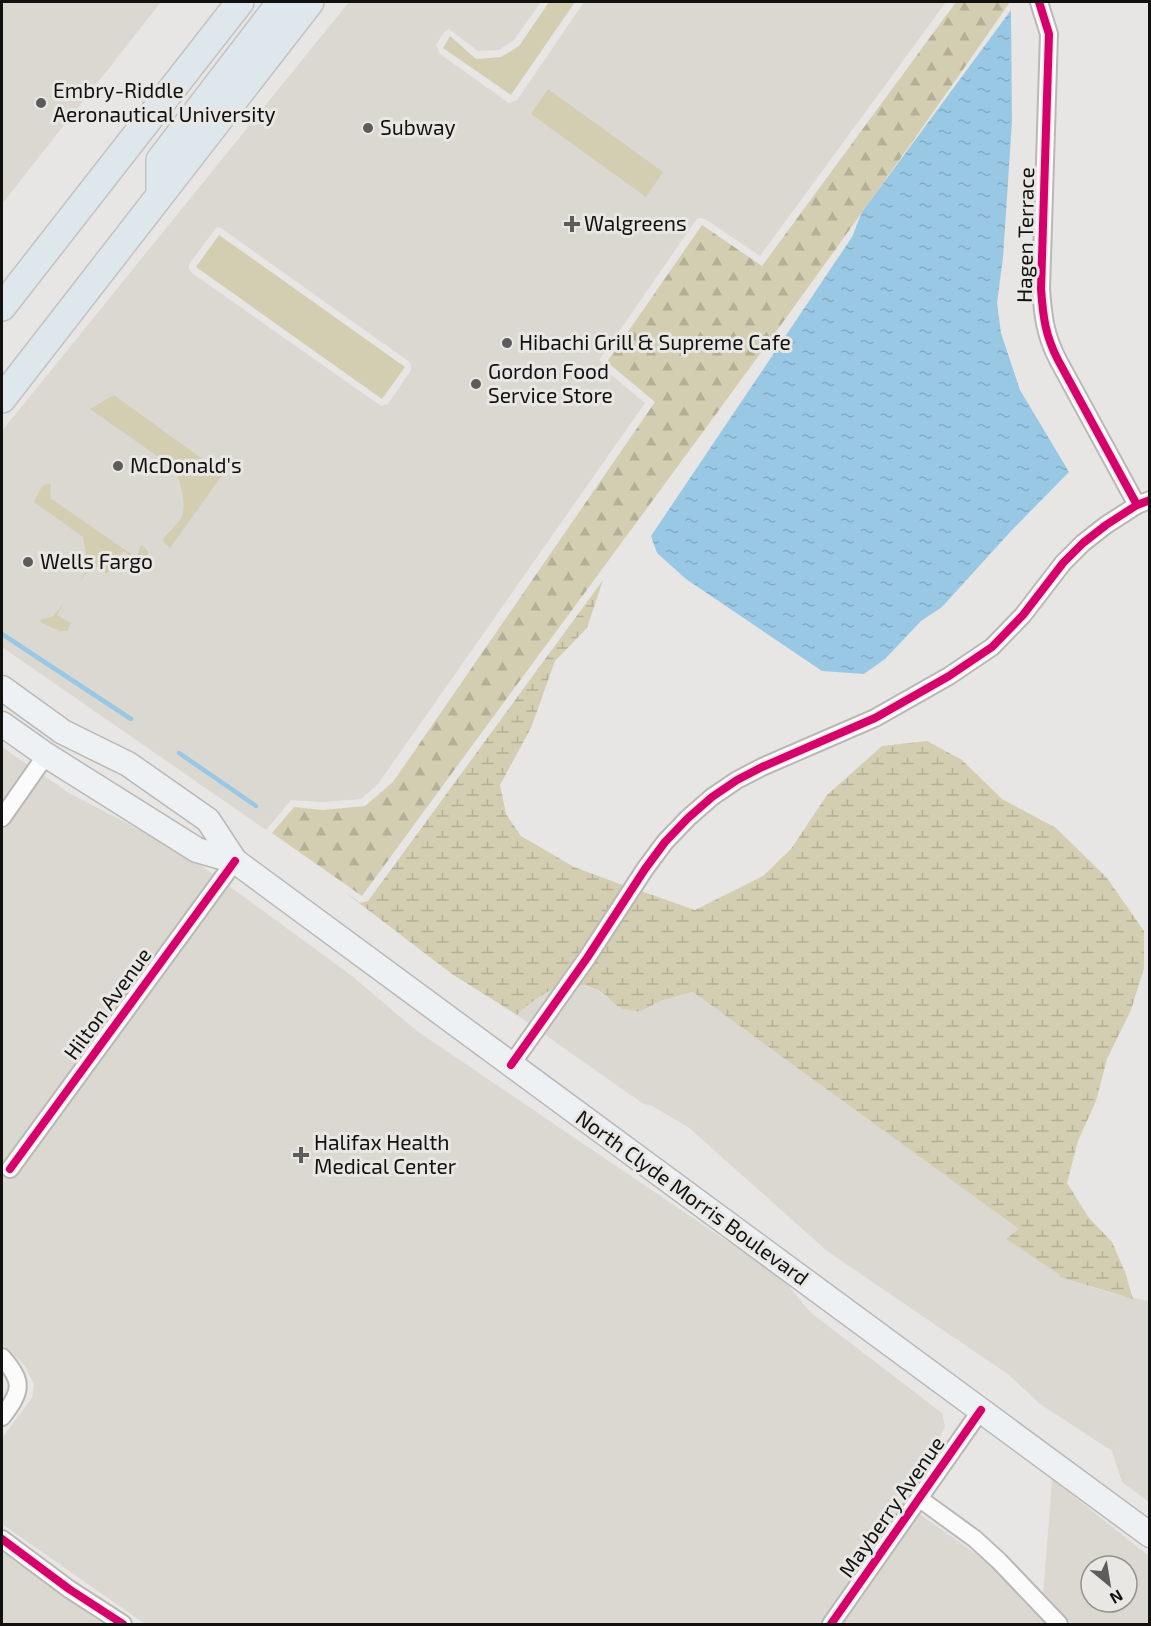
<svg xmlns="http://www.w3.org/2000/svg" width="1151" height="1626" viewBox="0 0 1151 1626" font-family="'Exo 2',sans-serif">
	<style>
		.built { fill: #dad8d1; fill-rule: evenodd }
		.green { fill: #d3ceb1 }
		.forest { fill: url(#forest-firs) }
		.wetland { fill: url(#wetland-marsh) }
		.water { fill: url(#water-ripples) }
		.lines { fill: none; stroke-linecap: round; stroke-linejoin: round }
		.stream { stroke: #99c8e5; stroke-width: 4.5 }
		.street-casing { stroke: #b9b8b7; stroke-width: 20 }
		.secondary-casing { stroke: #b9b8b7; stroke-width: 27 }
		.primary-casing { stroke: #c2c2c1; stroke-width: 30 }
		.street { stroke: #fbfbfb; stroke-width: 16 }
		.secondary { stroke: #edf1f3; stroke-width: 24 }
		.primary { stroke: #dee7ec; stroke-width: 27 }
		.cycleway-casing { stroke: #e8e7e3; stroke-width: 11 }
		.cycleway { stroke: #d6006c; stroke-width: 8 }
		.poi-dot { fill: #5c5c5a; stroke: #e8e7e3; stroke-width: 2 }
		.labels { text-anchor: middle; stroke-width: 6; stroke-linejoin: round; paint-order: stroke }
		.poi-label { font-size: 21px; fill: #111110; stroke: #e8e7e3; text-anchor: start }
		.street-label { font-size: 21px; fill: #111110; stroke: #e8e7e3 }
	</style>
	<defs>
		<pattern id="forest-firs" width="22" height="20" patternUnits="userSpaceOnUse" patternTransform="scale(1.5)"><rect width="22" height="20" fill="#d3ceb1"/><path d="M5 1l3.5 6h-7zM16 11l3.5 6h-7z" fill="#b4b097"/></pattern>
		<pattern id="wetland-marsh" width="20" height="14" patternUnits="userSpaceOnUse" patternTransform="scale(1.5)"><rect width="20" height="14" fill="#d3ceb1"/><path d="M1 5h8M5 5V1M11 12h8M15 12V8" fill="none" stroke="#b4b097"/></pattern>
		<pattern id="water-ripples" width="26" height="14" patternUnits="userSpaceOnUse" patternTransform="scale(1.5)"><rect width="26" height="14" fill="#99c8e5"/><path d="M2 4q2-2 4 0t4 0M15 11q2-2 4 0t4 0" fill="none" stroke="#83abc3"/></pattern>
	</defs>
	<rect width="100%" height="100%" fill="#e7e6e4"/>
	<g class="built">
		<path d="M2,2h159l-159,202z"/>
		<path d="M349,2h192l-27,38 -15,10 -21,1 -29,-22 -5,3 -8,13 4,9 69,49 8,-3 67,-98h362l-186,254 -55,-37 -6,-1 -3,2 -96,139 3,9 42,35 -267,381 -17,15 -39,3 -31,-2 -25,30 -264,-183v-216zM217,227l4,1 187,133 3,4v5l-23,34 -7,2 -189,-133 -3,-4v-5z"/>
		<path d="M2,747l67,46 115,60 168,123 65,55 366,248 27,33 132,101 3,13 -8,19 -40,53 89,63 61,63h-902l-143,-100v-86l30,-40 2,-14 -9,-18 -23,-22z"/>
		<path d="M579,984l19,7 22,16 19,5 21,-11 33,-9 327,237 -13,10 53,36 -1,2 54,17 36,7v201l-27,-20 -10,-31 -72,-47 -31,-29 -182,-124 -139,-124 -36,-21 -10,-3 -125,-88 20,-18 24,-12z"/>
		<path d="M1052,1479l97,77v68h-76l-11,-8 -19,-19zM1091,1566h36v36h-36z"/>
		<path d="M2,1552l101,72h-101z"/>
	</g>
	<g class="green">
		<path d="M549,2h26l-64,93 -68,-47 7,-12 26,23 25,-2 18,-11z"/>
		<path d="M548,89l115,83 -17,25 -115,-83z"/>
		<path d="M219,235l186,132 -23,32 -186,-132z"/>
		<path d="M114,395l109,79 -53,74 -8,-8c6,-7 15,-15 19,-22 7,-14 -1,-39 -8,-51l-83,-58z"/>
		<path d="M46,484h5l-1,14 87,60 3,-11 2,-2 6,6 -1,9 -4,5 -20,-14 -16,23 -14,-10 -13,17 8,-15 -5,-29 -49,-35 7,-14z"/>
		<path d="M64,603l-7,12 14,8 -4,8h-7l-18,-8 -2,-3 13,-4z"/>
	</g>
	<path class="forest" d="M956,2h54c-209,303 -431,596 -648,894l-90,-63 22,-26 29,3 42,-4 28,-24 262,-380 -48,-40 95,-137 60,41z"/>
	<path class="wetland" d="M603,580l-16,48 -32,33 -24,67 -31,57 6,29 15,22 53,31 49,18 -47,75 14,10 51,-79 54,19 68,-34 28,-27 36,-54 55,-49 45,-5 35,19 40,39 54,29 51,50 37,53v37l-13,42 -24,49 -11,42 -18,40 -11,42 22,35 23,24 13,30 8,27 -74,-22 1,-2 -54,-36 13,-10 -326,-237 -33,9 -21,11c-5,-2 -13,-2 -18,-4 -8,-4 -14,-13 -22,-17 -32,-17 -59,3 -82,24l-65,-41 -110,-84 18,13 8,-2z"/>
	<path class="water" d="M1011,10l1,111 -9,137 -6,45 4,30 19,57 49,82 -57,58 -70,77 -21,14 -36,38 -21,15 -42,-3 -136,-92 -29,-26 -6,-17 201,-299 10,-25z"/>
	<g class="lines">
		<g class="stream">
			<path d="M2,634l129,85"/>
			<path d="M179,753l77,53"/>
		</g>
		<g class="street-casing">
			<g id="street">
				<path d="M1039,2l10,32 -8,255c2,27 4,46 17,71l79,145 13,-5"/>
				<path d="M2,818l44,-63"/>
				<path d="M511,1065l76,-107 58,-89 20,-27 23,-24 24,-21 25,-17 25,-13 113,-49 74,-42 43,-29 31,-32 40,-52 20,-20 23,-18 31,-20"/>
				<path d="M10,1169l225,-308"/>
				<path d="M2,1357c22,25 20,34 0,60"/>
				<path d="M920,1499l55,40 24,22 60,63"/>
				<path d="M2,1539l67,50 54,35"/>
				<path d="M831,1624l150,-214"/>
			</g>
		</g>
		<g class="secondary-casing">
			<g id="secondary">
				<path d="M2,688l61,44 65,32 80,56 27,41"/>
				<path d="M2,724l44,31 151,95 38,11 915,674"/>
			</g>
		</g>
		<g class="primary-casing">
			<g id="primary">
				<path d="M160,194v-34l121,-158"/>
				<path d="M2,307l238,-305"/>
				<path d="M2,399l308,-397"/>
			</g>
		</g>
		<use href="#street" class="street"/>
		<use href="#secondary" class="secondary"/>
		<use href="#primary" class="primary"/>
		<g class="cycleway-casing">
			<g id="cycleway">
				<path d="M1039,2l10,32 -8,255c2,27 4,46 17,71l79,145 13,-5"/>
				<path d="M511,1065l76,-107 58,-89 20,-27 23,-24 24,-21 25,-17 25,-13 113,-49 74,-42 43,-29 31,-32 40,-52 20,-20 23,-18 31,-20"/>
				<path d="M10,1169l225,-308"/>
				<path d="M2,1539l67,50 54,35"/>
				<path d="M831,1624l150,-214"/>
			</g>
		</g>
		<use href="#cycleway" class="cycleway"/>
	</g>
	<g class="poi-dot">
		<circle cx="41" cy="103" r="6"/>
		<circle cx="368" cy="128" r="6"/>
		<path d="M569 215h6v6h6v6h-6v6h-6v-6h-6v-6h6z"/>
		<circle cx="507" cy="343" r="6"/>
		<circle cx="476" cy="384" r="6"/>
		<circle cx="118" cy="466" r="6"/>
		<circle cx="28" cy="562" r="6"/>
		<path d="M298 1146h6v6h6v6h-6v6h-6v-6h-6v-6h6z"/>
	</g>
	<g class="labels">
		<g class="poi-label">
			<text x="53" y="98">Embry-Riddle<tspan x="53" dy="24">Aeronautical University</tspan></text>
			<text x="380" y="135">Subway</text>
			<text x="584" y="231">Walgreens</text>
			<text x="519" y="350">Hibachi Grill &amp; Supreme Cafe</text>
			<text x="488" y="379">Gordon Food<tspan x="488" dy="24">Service Store</tspan></text>
			<text x="130" y="473">McDonald's</text>
			<text x="40" y="569">Wells Fargo</text>
			<text x="314" y="1150">Halifax Health<tspan x="314" dy="24">Medical Center</tspan></text>
		</g>
		<g class="street-label">
			<text transform="translate(1026 235) rotate(-89)" y="7">Hagen Terrace</text>
			<text transform="translate(108 1004) rotate(-54)" y="7">Hilton Avenue</text>
			<text transform="translate(692 1198) rotate(36)" y="7">North Clyde Morris Boulevard</text>
			<text transform="translate(892 1507) rotate(-55)" y="7">Mayberry Avenue</text>
		</g>
	</g>
	<rect width="1151" height="1626" fill="none" stroke="#111110" stroke-width="6"/>
	<g transform="translate(1109 1584) rotate(150)"><circle r="28" fill="#e8e7e3" stroke="#92918f" stroke-width="1.5"/>
	<path d="M0-4.5L10 22L0 15L-10 22Z" fill="#5c5c5a"/>
	<text y="-9" font-size="16" font-weight="bold" text-anchor="middle" fill="#111110">N</text>
	</g>
</svg>
